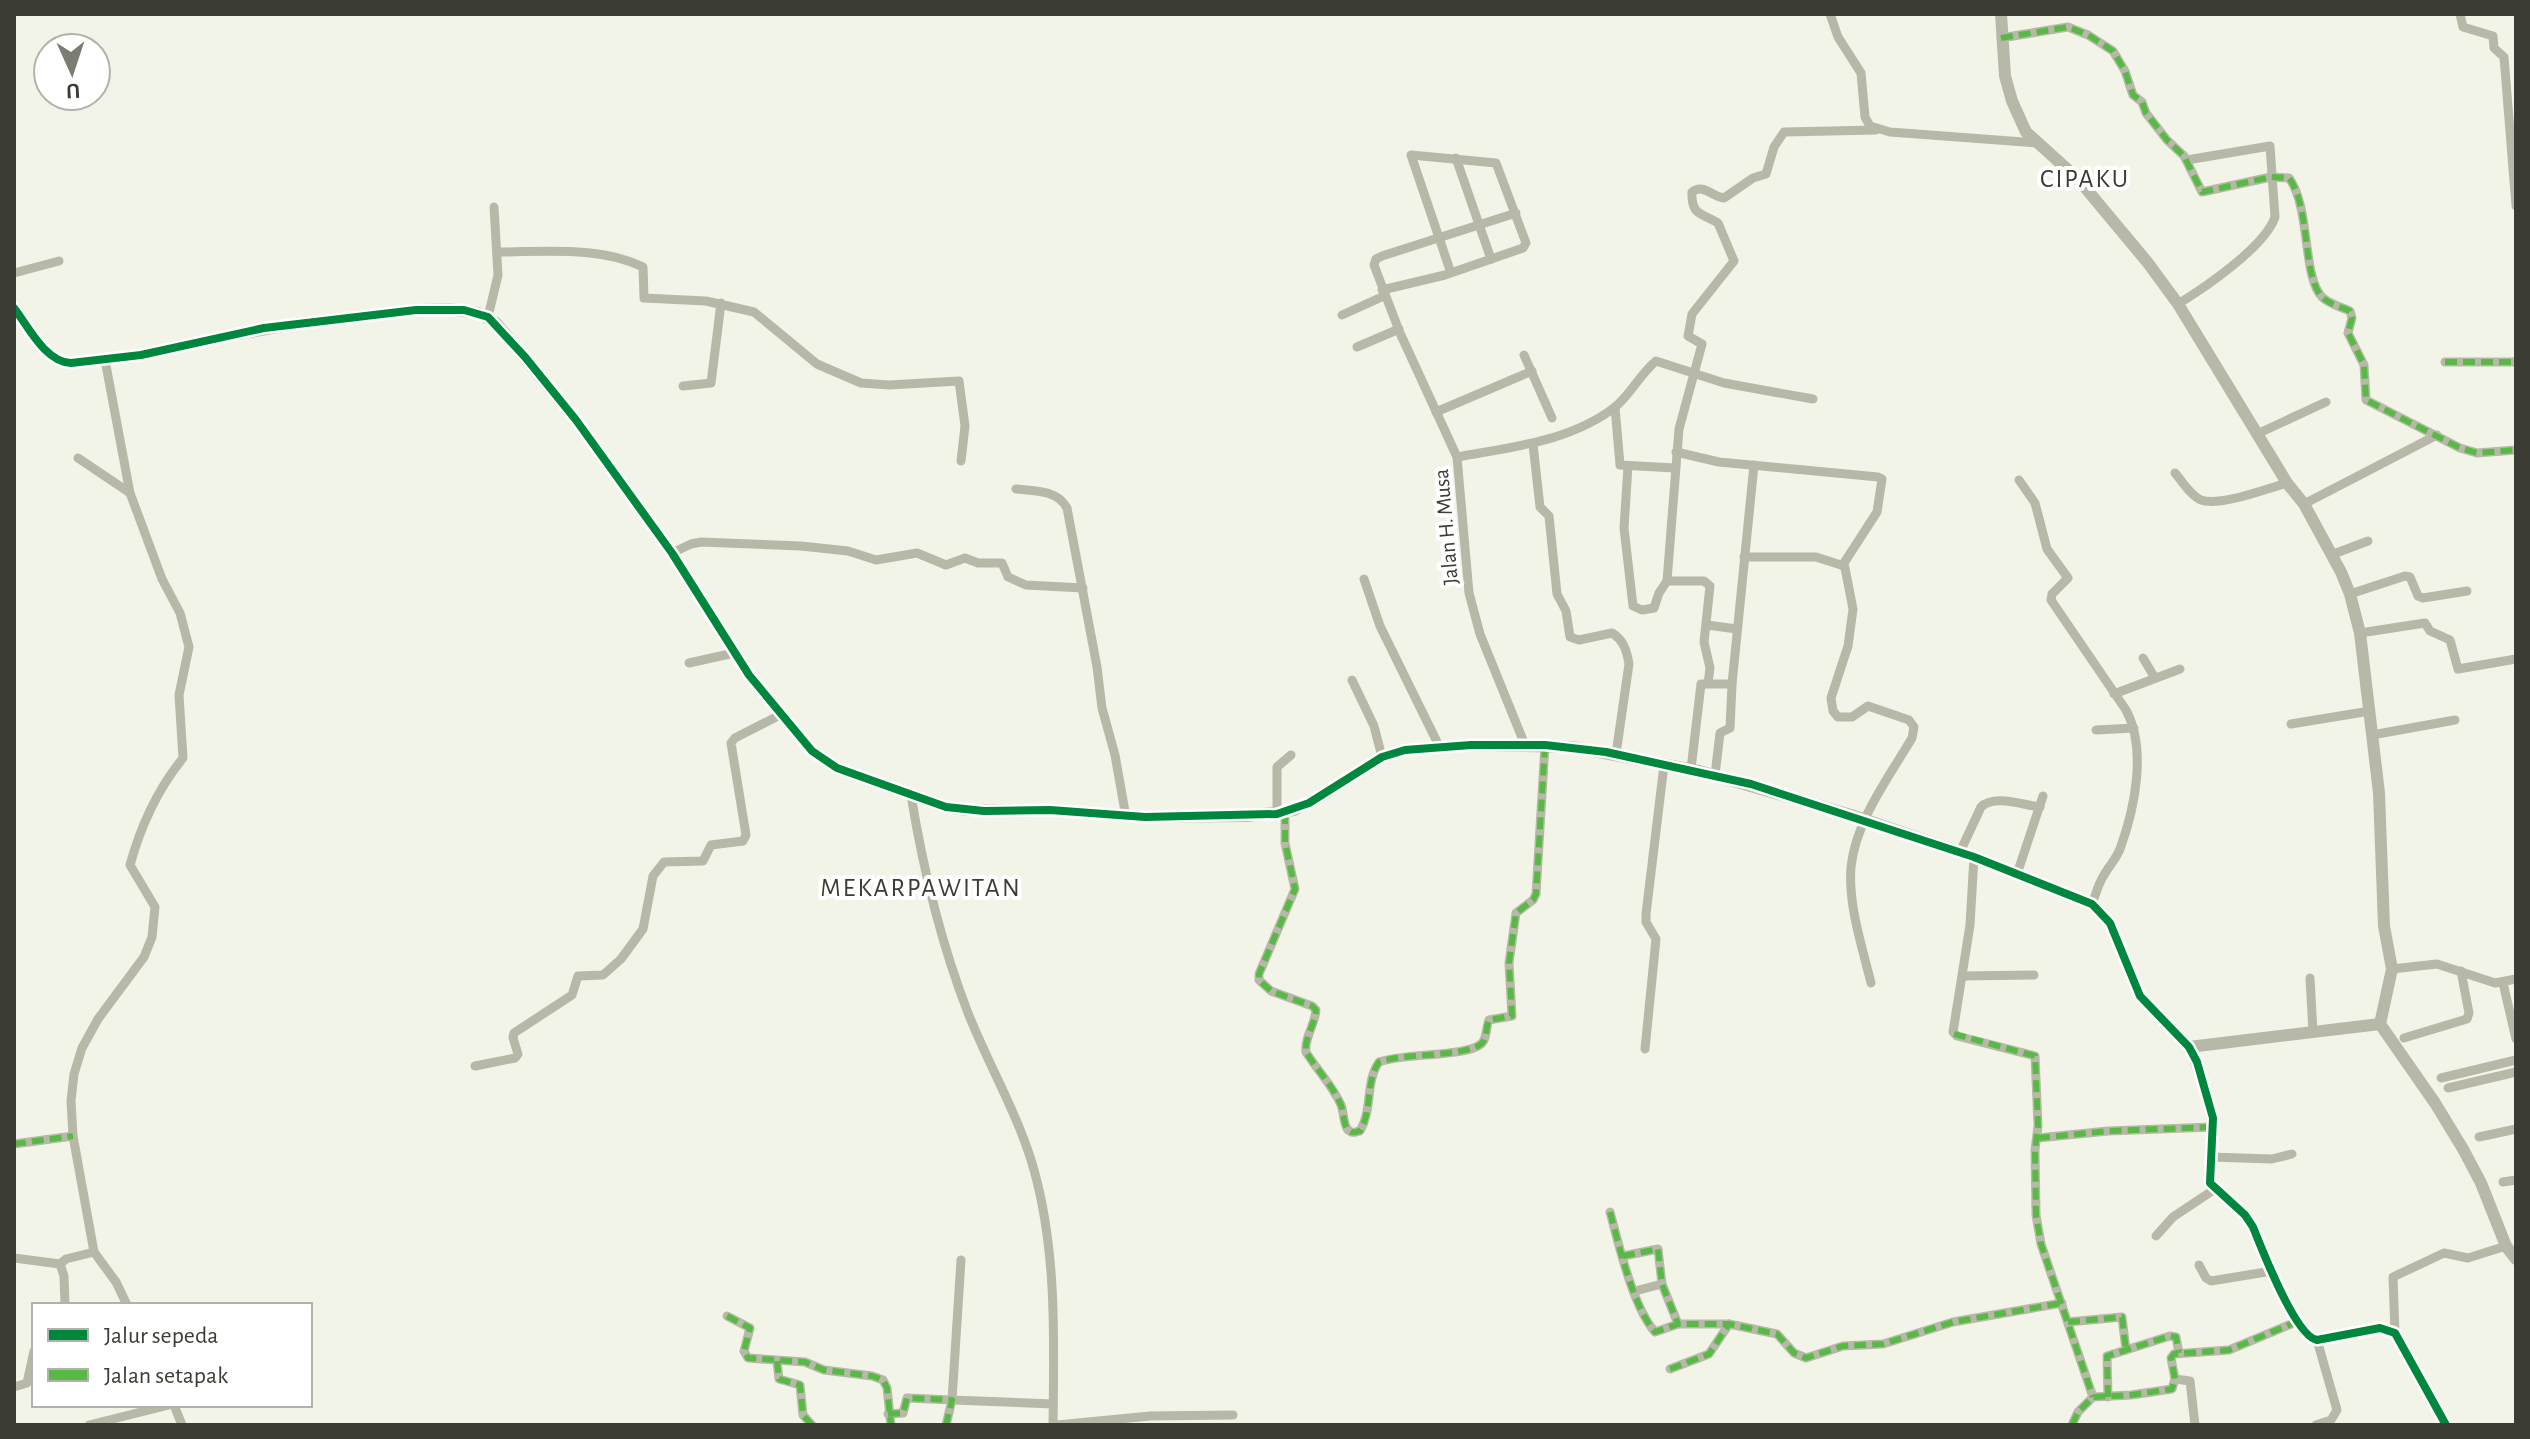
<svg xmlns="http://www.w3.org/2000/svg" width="2530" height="1439" viewBox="0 0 2530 1439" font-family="'Alegreya Sans',sans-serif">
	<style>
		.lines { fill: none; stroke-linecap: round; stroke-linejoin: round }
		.minor { stroke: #b8b8a9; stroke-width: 9 }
		.tertiary { stroke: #b8b8a9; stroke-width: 12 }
		.quiet { stroke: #58b947; stroke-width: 6; stroke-dasharray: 12 6; stroke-linecap: butt }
		.cycleway-casing { stroke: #fff; stroke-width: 13 }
		.cycleway { stroke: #00873e; stroke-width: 8 }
		.labels { text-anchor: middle; stroke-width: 8; stroke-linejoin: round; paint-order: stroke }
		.street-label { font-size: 22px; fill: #3b3c33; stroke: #fff }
		.quarter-label { font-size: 26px; letter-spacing: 2px; fill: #3b3c33; stroke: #fff }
	</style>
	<rect width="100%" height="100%" fill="#f3f4e8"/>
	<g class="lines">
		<g class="minor">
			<path d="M1830,14l8,23 23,36 4,44 5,9 20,6 146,11"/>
			<path d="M2460,14l3,13 30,9 1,12 10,9 12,149"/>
			<path d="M2001,38l67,-11 20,8 25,16 12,20 8,24 9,7 4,11 21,27 17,16 18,36 69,-15 18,1c22,30 13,98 33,119 7,7 19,10 28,14l2,7 -4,15 16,32 2,35 94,48 17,5 39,-3"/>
			<path d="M1456,158l35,101"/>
			<path d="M1516,213l-134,43 -6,3 -2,6 26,68 57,124 12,136 11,41 45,111"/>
			<path d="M498,252c47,0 102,-6 145,15l1,31 62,3 48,11 63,52 44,19 28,2 70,-4 6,45 -4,35"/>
			<path d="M14,273l45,-12"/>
			<path d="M1382,290l63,-15 78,-27 3,-5 -30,-80 -85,-8 40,118"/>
			<path d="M2178,304c26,-16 87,-57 97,-87l-5,-71 -83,14"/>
			<path d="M1342,315l42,-19"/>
			<path d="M488,317l10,-42 -4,-68"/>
			<path d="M1357,347l42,-18"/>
			<path d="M1524,355l28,63"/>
			<path d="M105,360l25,133 32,86 18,34 9,34 -10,48 4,63c-26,32 -42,67 -53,107l25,42 -3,30 -8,20 -46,62 -16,29 -8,26 -3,27 2,35 21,116 22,30 11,23"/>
			<path d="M2445,362h71"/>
			<path d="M683,386l28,-3 10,-80"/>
			<path d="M1615,407l5,58 55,3"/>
			<path d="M1436,412l96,-41"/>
			<path d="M2257,434l69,-32"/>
			<path d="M1533,444l7,63 9,9 8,78 9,17 4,26 9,3 33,-7c12,7 15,19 17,31l-13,90"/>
			<path d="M1676,452l43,10 159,15 4,2 -5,33 -33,51 9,46 -5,37 -17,52 2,13 5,6h14l16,-11 41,14 5,7 -2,11c-23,39 -56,82 -61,129 -3,38 11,79 20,116"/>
			<path d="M1457,457c53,-10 113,-15 158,-50 16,-13 25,-33 41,-46l68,22 89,16"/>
			<path d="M78,458l52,35"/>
			<path d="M1628,466l-4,62 9,78 9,4 12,-2 5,-15 8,-12"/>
			<path d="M2175,473c7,8 16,23 26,27 19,7 67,-12 86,-17"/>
			<path d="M2019,480l16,23 12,46 21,29 -16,16 -1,6 75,110c21,39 9,98 -6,139 -4,10 -11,17 -16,26 -6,9 -8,19 -12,29"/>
			<path d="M1016,489c20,2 41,1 51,19l30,159 5,41 13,47 11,62"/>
			<path d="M2304,504l133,-69"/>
			<path d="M672,553l19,-9 10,-2 100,4 47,5 28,9 41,-7 29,12 19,-7 13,5h24l6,14 18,8 57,3"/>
			<path d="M2331,555l37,-14"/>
			<path d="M1744,557h72l28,9"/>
			<path d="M1364,579l16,47 60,122"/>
			<path d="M2350,594l55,-18 5,1 8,19 5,2 44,-7"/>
			<path d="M1707,625l30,4"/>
			<path d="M2360,633l65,-10 5,8 20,9 8,29 58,-10"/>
			<path d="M2143,658l12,20"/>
			<path d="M689,663l45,-10"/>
			<path d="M1352,680l22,46 8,31"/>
			<path d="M1708,683l2,-15 -6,-26 6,-56 -6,-5h-37l12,-152 23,-85 -14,-8 4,-22 42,-53 -16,-38c-16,-10 -27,-7 -26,-31 12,-9 20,5 32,6l29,-20 13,-4 8,-27 10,-15 92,-2"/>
			<path d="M2114,694l66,-25"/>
			<path d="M2291,724l79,-13"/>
			<path d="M2096,730l38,-2"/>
			<path d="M2372,735l83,-15"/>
			<path d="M1691,769l10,-85h31l22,-219"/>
			<path d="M1715,775l5,-42 10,-5 2,-44"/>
			<path d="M911,795c12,74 30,148 57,218 21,53 51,103 66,157 23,82 20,171 19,255"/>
			<path d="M1285,812v31l10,46 -36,85v6l12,11 41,15 4,4c-1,15 -12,28 -10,42 11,18 27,34 35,53 3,7 2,19 7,25 5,4 6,2 12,1 13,-22 5,-49 19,-69 23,-9 87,-5 102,-18 6,-4 5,-18 8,-24l23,-4 -3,-53 7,-50 17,-13 3,-6 9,-149"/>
			<path d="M1277,814v-47l14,-12"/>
			<path d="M1960,852l21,-45c13,-13 42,-2 59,0"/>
			<path d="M1974,857l-4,68 -17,107 4,4 78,20 3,70 -3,24 1,65 5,29 52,153"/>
			<path d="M2017,874l26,-78"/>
			<path d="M2392,969l45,-5 58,19 21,-4"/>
			<path d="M1963,976l71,-1"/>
			<path d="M2310,978l3,54"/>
			<path d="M2503,983l13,56"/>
			<path d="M2404,1038l63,-19 2,-6 -8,-42"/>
			<path d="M2189,1047l22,61 -1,75 35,32 8,12c9,22 42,109 64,113l63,-12 15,5 51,92"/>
			<path d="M1645,1049l11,-110 -10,-17v-8l18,-149"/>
			<path d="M475,1066l40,-8 3,-4 -5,-16 1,-5 58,-38 6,-19 25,-1 18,-16 22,-30 10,-53 11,-14 39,-1 8,-16 32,-4 3,-6 -15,-92 4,-5 45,-23"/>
			<path d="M2441,1078l75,-18"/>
			<path d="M2448,1088l68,-16"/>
			<path d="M2479,1137l37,-8"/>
			<path d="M2038,1138l70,-7 105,-4"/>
			<path d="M14,1144l59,-8"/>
			<path d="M2210,1157l62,2 20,-5"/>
			<path d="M2503,1182l13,-2"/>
			<path d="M1610,1212c9,33 23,95 45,120l23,-8h51l48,10 17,19 12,5 37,-12 40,-2 70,-22 109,-19"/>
			<path d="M2156,1236l17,-19 42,-28"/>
			<path d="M1623,1256l35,-7 4,35 16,40"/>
			<path d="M14,1258l46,6"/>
			<path d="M961,1260l-9,140 101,4"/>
			<path d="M2199,1265l7,13 5,3 61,-10"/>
			<path d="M1635,1291l27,-7"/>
			<path d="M65,1305l-1,-29 -4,-12 6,-5 28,-7"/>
			<path d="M727,1316l23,12 -6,23 4,7 57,4 19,8 48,6 11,4 4,8 4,37"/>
			<path d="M2068,1322l54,-5 4,33"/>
			<path d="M2395,1333l-2,-56 51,-24 24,5 38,-12"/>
			<path d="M777,1361l2,18 21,6 3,30 9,10"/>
			<path d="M1670,1369l39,-15 20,-30"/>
			<path d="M2175,1379l15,2 5,44"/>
			<path d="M14,1387l13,-4 7,-32"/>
			<path d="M2108,1397l-1,-41 63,-20 6,1 3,16"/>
			<path d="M174,1405l8,20"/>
			<path d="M888,1414l15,-1 4,-15 45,2 -6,25"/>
			<path d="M89,1425l80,-20"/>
			<path d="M1057,1425l93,-9 83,-1"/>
			<path d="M2072,1425l6,-13 15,-15 38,-2 41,-6 3,-10 -4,-21 3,-4 55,-4 67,-28"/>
			<path d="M2316,1425l15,-5 6,-10 -20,-70"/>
		</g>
		<g class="tertiary">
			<path d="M2001,14l4,62 7,25 14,31 52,47 70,84 30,41 109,179 17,21 37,68 9,22 10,39 19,160 5,133 8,43 -12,55 55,79 28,46 18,34 25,63 10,13"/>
			<path d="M14,308c14,18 31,54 57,55l70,-8 97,-21 57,-10 121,-14 33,-1 29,4 18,10 80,97 96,133 77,122 63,76 25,17 109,39 21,3h83l95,7 102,-1 47,-6 29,-15 59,-38 23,-7 66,-5 101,2 127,24 152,44 123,42 118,47 18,19 30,73 49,51 191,-23"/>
		</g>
		<g class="quiet">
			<path d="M2001,38l67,-11 20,8 25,16 12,20 8,24 9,7 4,11 21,27 17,16 18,36 69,-15 18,1c22,30 13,98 33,119 7,7 19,10 28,14l2,7 -4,15 16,32 2,35 94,48 17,5 39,-3"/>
			<path d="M2445,362h71"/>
			<path d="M1285,812v31l10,46 -36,85v6l12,11 41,15 4,4c-1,15 -12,28 -10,42 11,18 27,34 35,53 3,7 2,19 7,25 5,4 6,2 12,1 13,-22 5,-49 19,-69 23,-9 87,-5 102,-18 6,-4 5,-18 8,-24l23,-4 -3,-53 7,-50 17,-13 3,-6 9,-149"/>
			<path d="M1954,1034l81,22 3,70 -3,24 1,65 5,29 52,153"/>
			<path d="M2038,1138l70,-7 105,-4"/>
			<path d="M14,1144l59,-8"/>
			<path d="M1610,1212c9,33 23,95 45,120l23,-8h51l48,10 17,19 12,5 37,-12 40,-2 70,-22 109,-19"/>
			<path d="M1623,1256l35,-7 4,35 16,40"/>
			<path d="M727,1316l23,12 -6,23 4,7 57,4 19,8 48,6 11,4 4,8 4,37"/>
			<path d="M2068,1322l54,-5 4,33"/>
			<path d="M777,1361l2,18 21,6 3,30 9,10"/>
			<path d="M1670,1369l39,-15 20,-30"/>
			<path d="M2108,1397l-1,-41 63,-20 6,1 3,16"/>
			<path d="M888,1414l15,-1 4,-15 45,2 -6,25"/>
			<path d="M2072,1425l6,-13 15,-15 38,-2 41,-6 3,-10 -4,-21 3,-4 55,-4 67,-28"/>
		</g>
		<g class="cycleway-casing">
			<path id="cycleway" d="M14,308c14,18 31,54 57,55l70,-8 123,-27 152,-18h48l24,7 37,40 51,63 96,133 77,122 63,76 25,17 109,39 38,4 66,-1 95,7 132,-3 32,-11 73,-46 23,-7 66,-5h74l61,7 145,32 223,73 118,47 18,19 30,73 49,51 8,15 16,56 -3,65 35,32 8,12c9,22 42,109 64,113l63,-12 15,5 51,92"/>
		</g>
		<use href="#cycleway" class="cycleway"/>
	</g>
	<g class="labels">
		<g class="street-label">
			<text transform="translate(1445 527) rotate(-95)" y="8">Jalan H. Musa</text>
		</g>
		<g class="quarter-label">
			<text x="2085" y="187">CIPAKU</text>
			<text x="921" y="896">MEKARPAWITAN</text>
		</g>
	</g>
	<rect width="2530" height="1439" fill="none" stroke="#3b3c33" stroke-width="32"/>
	<rect x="32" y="1303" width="280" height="104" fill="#ffffff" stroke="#b1b1ad" stroke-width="2"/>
	<rect x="48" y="1329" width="40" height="12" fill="#00873e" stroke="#b1b1ad" stroke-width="2"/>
	<text x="104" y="1343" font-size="24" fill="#3b3c33">Jalur sepeda</text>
	<rect x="48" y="1369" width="40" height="12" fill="#58b947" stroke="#b1b1ad" stroke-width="2"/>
	<text x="104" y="1383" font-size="24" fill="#3b3c33">Jalan setapak</text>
	<g transform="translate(72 72) rotate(177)"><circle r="38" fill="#ffffff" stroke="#b1b1ad" stroke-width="2"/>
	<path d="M0-6L14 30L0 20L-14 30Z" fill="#7b7c72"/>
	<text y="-12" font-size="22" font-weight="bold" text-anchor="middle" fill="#3b3c33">U</text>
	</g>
</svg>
